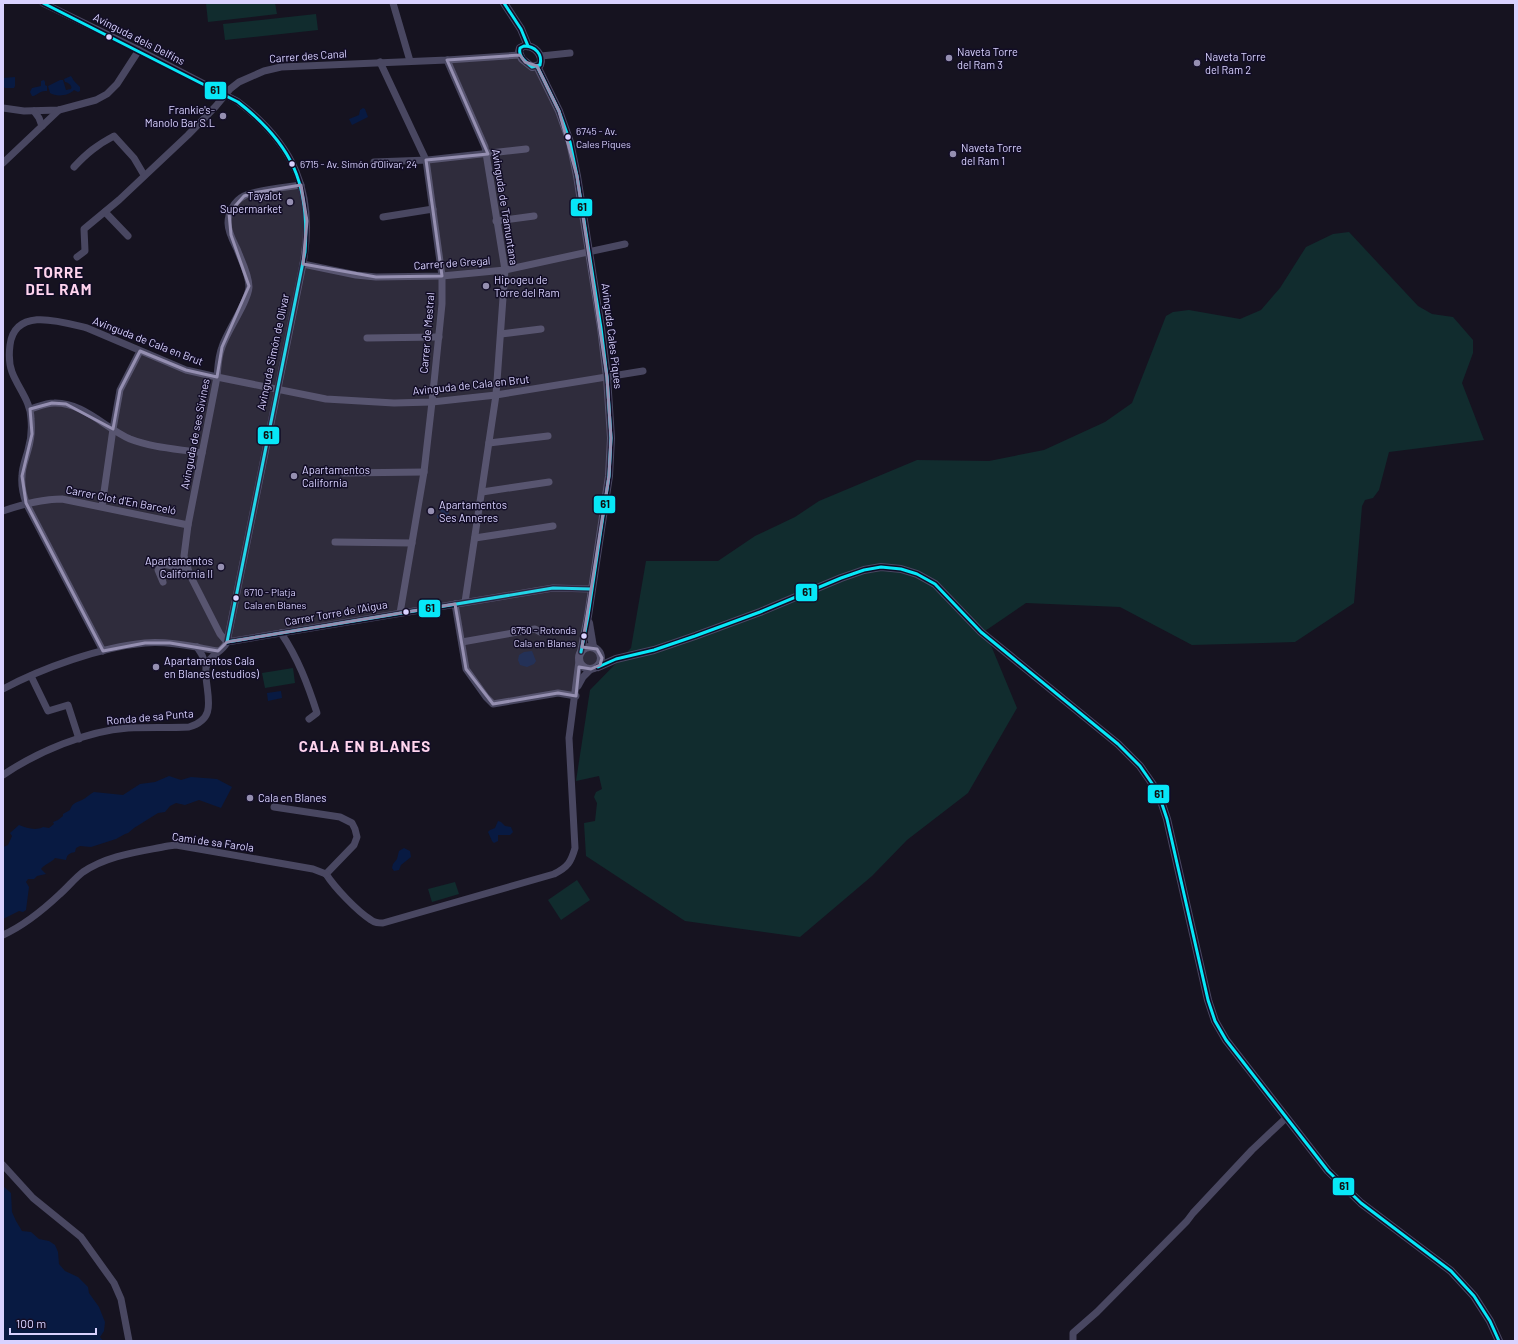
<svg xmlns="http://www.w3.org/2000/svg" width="1518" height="1344" viewBox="0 0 1518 1344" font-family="Barlow,sans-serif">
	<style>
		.green { fill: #112c2e }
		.water { fill: #081a42 }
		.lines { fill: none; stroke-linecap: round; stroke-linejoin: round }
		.minor { stroke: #494761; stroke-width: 7 }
		.tertiary { stroke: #494761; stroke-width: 8 }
		.bus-1-casing { stroke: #120d26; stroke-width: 6 }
		.bus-1 { stroke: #07e7f7; stroke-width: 3 }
		.marked { fill: #958fb1; fill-opacity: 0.2; stroke: #958fb1; stroke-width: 3; stroke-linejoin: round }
		.bus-dot { fill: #d9d2ff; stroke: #120d26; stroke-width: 1.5 }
		.poi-dot { fill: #958fb1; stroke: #120d26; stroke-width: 1.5 }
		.labels { text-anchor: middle; stroke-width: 3; stroke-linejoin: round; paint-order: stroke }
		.bus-label { font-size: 10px; fill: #d9d2ff; stroke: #120d26; text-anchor: start }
		.street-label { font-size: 11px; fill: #d9d2ff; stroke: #120d26 }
		.poi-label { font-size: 11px; fill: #d9d2ff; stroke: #120d26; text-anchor: start }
		.district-label { font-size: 15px; font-weight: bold; letter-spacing: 1px; fill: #ffd4ee; stroke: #120d26 }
		.line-badge { stroke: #120d26; stroke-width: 1.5 }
		.pale-badge-label { font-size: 11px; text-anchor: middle; font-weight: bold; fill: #111 }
	</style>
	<rect width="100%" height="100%" fill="#161320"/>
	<g class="green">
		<path d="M206,3h69l2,11 -69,8z"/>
		<path d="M316,14l2,16 -93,10 -2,-16z"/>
		<path d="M1349,232l69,74 14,8 21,3 20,23v13l-11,30 22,57 -95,12 -10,38 -6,8 -8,2 -3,6 -8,97 -59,39 -103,3 -72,-38 -94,-4 -41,28 32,77 -49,85 -61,47 -35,36 -72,61 -115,-16 -99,-65 -2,-33 11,-2 2,-18 -3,-6 2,-5 6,-3 -3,-13 -23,5 14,-91 41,-42 15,-87h72l37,-25 40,-19 24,-16 98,-41 72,1 55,-11 61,-28 27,-19 34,-87 7,-4 16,-2 51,9 21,-9 19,-22 26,-41 27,-13z"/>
		<path d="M293,668l2,15 -30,5 -3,-15z"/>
		<path d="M577,880l13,20 -29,20 -13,-20z"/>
		<path d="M455,882l4,12 -27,8 -4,-13z"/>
	</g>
	<g class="water">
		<path d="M71,76l3,5 6,6v4l-2,1 -4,-2c-5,6 -18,7 -24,3l-2,-7 12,-6h3l3,10 5,-1c2,-3 -3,-7 -6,-7l-1,-3z"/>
		<path d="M15,77v9l-1,2h-9l-2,-2v-8z"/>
		<path d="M44,80l1,2v3l2,1v5c-7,-1 -10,5 -15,5l-2,-4 2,-4 9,-2v-5z"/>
		<path d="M363,108l2,1 3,8 -16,8 -3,-6 10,-4 1,-5z"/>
		<path d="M443,505l4,1 2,7 -4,5 -5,1 -3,-1v-3l5,-1 -3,-5z"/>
		<path d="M532,651l4,10 -2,3 -7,3 -7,-2 -2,-5 1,-5 5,-3z"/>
		<path d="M281,691l1,7 -14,3 -1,-8z"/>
		<path d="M169,776l12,4 10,-3 26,2 15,8 -11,21 -22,-8 -14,5 -9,-2 -6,3 -5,6 -7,1 -24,15 -6,5 -3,1 -9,5 -25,8 -11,-1 -4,2 -1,4c-5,1 -8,2 -9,8l-11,-2c-4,5 -9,5 -14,11l5,5 -9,2 -3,3h-6l-2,3 3,5 -3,23 -3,2 -4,-1 -16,8v-72l5,-2 4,-9 -2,-3 9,-8c8,3 16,6 24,2l6,1 5,-4 -1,-2 5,-2 5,-4v-2l7,-4c2,-7 7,-8 12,-10 4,-2 8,-6 12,-8l29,3 17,-11 15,-2z"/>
		<path d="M498,821l3,1 4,4 6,1 2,5 -3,3h-12v6l-4,2 -2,-2 -4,-9 2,-2 5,-2z"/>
		<path d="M404,848l6,3 1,6 -10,8 -2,5 -5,1 -2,-3 1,-4 4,-5 2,-8z"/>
		<path d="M3,1186l8,7 1,19 4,9 6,10 9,1 8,7 10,2 6,4 3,7 1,12 6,7 13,6 10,10 1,6 10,14 6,15 -1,9 -4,6 3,4h-100z"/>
	</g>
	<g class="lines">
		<g class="minor">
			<path d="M393,3l17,58"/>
			<path d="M541,56l29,-3"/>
			<path d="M447,60l38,87 20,123 -9,125 -31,207"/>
			<path d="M380,62l46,98 16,116v28l-10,98 -8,70 -24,141"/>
			<path d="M3,108l21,3 35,-1 37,-10 11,-6 10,-10 22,-34"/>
			<path d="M34,111l5,7 3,8"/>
			<path d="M374,162l54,-2 98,-11"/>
			<path d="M3,163l56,-53"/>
			<path d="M74,167c13,-14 23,-22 40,-31l20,22 10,17"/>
			<path d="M105,212l23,24"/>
			<path d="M383,217l50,-8"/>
			<path d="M496,221l38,-5"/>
			<path d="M77,257l8,-6 -1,-22 35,-29 69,-65 28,-29 14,-17 9,-7 25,-11 17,-4 166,-7 73,-5"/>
			<path d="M303,264l53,11 20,2 66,-1 63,-6 120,-26"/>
			<path d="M501,334l40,-5"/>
			<path d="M367,338l72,-1"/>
			<path d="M30,409c7,-2 16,-6 24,-6 29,-1 51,25 76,36 23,9 48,10 72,14"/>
			<path d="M489,443l59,-7"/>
			<path d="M343,473l81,-1"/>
			<path d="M482,492l67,-10"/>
			<path d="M102,506l11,-77 7,-39 20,-39"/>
			<path d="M3,511c20,-7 38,-12 59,-12l126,26"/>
			<path d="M475,538l78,-12"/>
			<path d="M335,542l77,1"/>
			<path d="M163,582l-5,-12 5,-6 24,5"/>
			<path d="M455,604l11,65 20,28 7,7 65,-11 18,3"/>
			<path d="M281,633c17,25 27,52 36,80l-8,6"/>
			<path d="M227,642l-7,-8 -30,-59 -6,-19 4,-31 29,-148c1,-10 1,-20 5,-30 5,-16 26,-45 27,-60 0,-13 -8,-27 -12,-38 -4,-8 -9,-17 -9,-26 0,-10 6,-22 16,-27 10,-6 44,-9 57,-11"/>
			<path d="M227,642l326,-54 38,1"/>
			<path d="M462,642l73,-13 5,3"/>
			<path d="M197,647l5,8 4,11"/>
			<path d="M103,651l-77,-148c-3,-9 -5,-18 -4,-27 0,-9 4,-18 6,-26 3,-10 4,-20 3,-31 0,-17 -13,-31 -19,-47 -3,-8 -3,-19 -2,-27 5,-39 52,-23 77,-17l99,42 31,7 109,22 68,4 38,-1 64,-7 147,-24"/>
			<path d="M31,676l17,35 20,-6 11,34"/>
			<path d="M578,686l5,-9 8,-8"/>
			<path d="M3,689c39,-21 98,-42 142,-46 24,-2 49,4 73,8"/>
			<path d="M3,775c34,-23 83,-44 125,-47 20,-1 41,0 61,-1 27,-8 19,-27 17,-50 0,-4 -1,-9 1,-12 4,-12 15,-12 20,-23l76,-378c13,-71 -9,-120 -66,-163l-98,-51 -96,-47"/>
			<path d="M274,807l66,10 12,6 3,6 2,8 -3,8 -28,29"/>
			<path d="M326,874c9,14 31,37 45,46 4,3 7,3 12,3l171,-49c14,-7 17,-12 21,-26l-6,-110 10,-77"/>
			<path d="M3,935c22,-10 40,-25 57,-41 8,-7 15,-16 23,-22 25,-17 55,-20 85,-26l8,-1 137,24 13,5"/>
			<path d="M3,1165l30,33 48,39 33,46 7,16 8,42"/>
			<path d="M1073,1341v-8l24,-21 90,-91 6,-8 59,-63 34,-32"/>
		</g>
		<g class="tertiary">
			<path d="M504,3l17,26 7,17"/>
			<path d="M524,46c10,-1 20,9 16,19l-8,2 -10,-8 -3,-7 1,-4z"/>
			<path d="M537,66l22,45 11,31 7,34 24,152 6,49 4,61 -2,38 -21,140 -7,36"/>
			<path d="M589,623l4,24"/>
			<circle cx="590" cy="658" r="11"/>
			<path d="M598,667l18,-8 38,-9 41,-14 65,-24 81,-34 23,-8 17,-3 20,2 16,5 18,10 46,48 137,112 22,22 18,26 9,27 41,181 7,21 11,19 102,131 33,32 90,68 23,25 16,25 9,20"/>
		</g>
		<g class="bus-1-casing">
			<g id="bus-1">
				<path d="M43,3l195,99c54,42 72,82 67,150l-78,390 326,-54 38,1"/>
				<path d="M504,3l17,26 7,17"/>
				<path d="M524,46c11,0 19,8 16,19l-8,2c-6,-5 -14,-10 -12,-19z"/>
				<path d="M537,66l22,45 11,31 7,34 24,152 6,49 4,61 -2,38 -21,140 -7,36"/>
				<path d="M598,667l18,-8 38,-9 41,-14 65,-24 81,-34 23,-8 17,-3 20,2 16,5 18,10 46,48 137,112 22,22 18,26 9,27 41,181 7,21 11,19 102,131 33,32 90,68 23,25 16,25 9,20"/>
			</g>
		</g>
		<use href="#bus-1" class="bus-1"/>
	</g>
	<path class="marked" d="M520,55l5,7 12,4 22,45 18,65 30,201 4,61 -2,38 -27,171 15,2 5,9 -2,7 -9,4 -12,-2 -3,29 -18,-3 -65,11 -27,-35 -11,-65 -228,38 -9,9 -48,-8h-25l-42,8 -77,-148 -4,-27 10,-42 -2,-25 22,-6 14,1 47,25 7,-39 20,-39 46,19 31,7 5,-30 27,-61 -18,-51 -2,-22 15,-17 9,-3 48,-8 6,36 -4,43 73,13 66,-1 -16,-116 62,-6 -41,-94z"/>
	<g class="bus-dot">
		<circle cx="109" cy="37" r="3.5"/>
		<circle cx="568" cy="137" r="3.5"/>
		<circle cx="292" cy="164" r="3.5"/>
		<circle cx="236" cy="598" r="3.5"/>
		<circle cx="406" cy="612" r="3.5"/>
		<circle cx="584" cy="636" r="3.5"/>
	</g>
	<g class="poi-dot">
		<circle cx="949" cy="58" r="4"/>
		<circle cx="1197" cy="63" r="4"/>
		<circle cx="223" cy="116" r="4"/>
		<circle cx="953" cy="154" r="4"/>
		<circle cx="290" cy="202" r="4"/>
		<circle cx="486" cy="286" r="4"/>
		<circle cx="294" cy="476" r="4"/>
		<circle cx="431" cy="511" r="4"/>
		<circle cx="221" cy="567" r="4"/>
		<circle cx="156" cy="667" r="4"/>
		<circle cx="250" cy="798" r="4"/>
	</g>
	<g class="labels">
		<g class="bus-label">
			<text x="576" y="135">6745 - Av.<tspan x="576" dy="13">Cales Piques</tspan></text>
			<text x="300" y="168">6715 - Av. Simón d'Olivar, 24</text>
			<text x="244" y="596">6710 - Platja<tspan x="244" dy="13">Cala en Blanes</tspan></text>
			<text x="576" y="634" text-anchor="end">6750 - Rotonda<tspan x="576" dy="13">Cala en Blanes</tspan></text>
		</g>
		<g class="street-label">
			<text transform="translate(139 39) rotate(27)" y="4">Avinguda dels Delfins</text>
			<text transform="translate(308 56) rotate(-4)" y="4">Carrer des Canal</text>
			<text transform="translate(505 207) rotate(81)" y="4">Avinguda de Tramuntana</text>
			<text transform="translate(452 263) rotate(-4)" y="4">Carrer de Gregal</text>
			<text transform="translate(427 333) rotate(-85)" y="4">Carrer de Mestral</text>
			<text transform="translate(612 336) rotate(83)" y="4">Avinguda Cales Piques</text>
			<text transform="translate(148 341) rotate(21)" y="4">Avinguda de Cala en Brut</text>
			<text transform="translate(273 352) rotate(-78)" y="4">Avinguda Simón de Olivar</text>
			<text transform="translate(471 385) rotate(-6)" y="4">Avinguda de Cala en Brut</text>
			<text transform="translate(195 434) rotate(-79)" y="4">Avinguda de ses Sivines</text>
			<text transform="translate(121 500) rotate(11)" y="4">Carrer Clot d'En Barceló</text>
			<text transform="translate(336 613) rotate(-10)" y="4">Carrer Torre de l'Aigua</text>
			<text transform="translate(150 717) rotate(-5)" y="4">Ronda de sa Punta</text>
			<text transform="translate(213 842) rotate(8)" y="4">Camí de sa Farola</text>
		</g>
		<g class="poi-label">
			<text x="957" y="56">Naveta Torre<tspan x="957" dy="13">del Ram 3</tspan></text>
			<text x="1205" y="61">Naveta Torre<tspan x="1205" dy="13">del Ram 2</tspan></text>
			<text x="215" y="114" text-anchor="end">Frankie's-<tspan x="215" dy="13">Manolo Bar S.L</tspan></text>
			<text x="961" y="152">Naveta Torre<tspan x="961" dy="13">del Ram 1</tspan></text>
			<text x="282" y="200" text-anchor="end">Tayalot<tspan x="282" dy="13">Supermarket</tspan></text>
			<text x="494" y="284">Hipogeu de<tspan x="494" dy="13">Torre del Ram</tspan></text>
			<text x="302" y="474">Apartamentos<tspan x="302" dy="13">California</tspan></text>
			<text x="439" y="509">Apartamentos<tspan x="439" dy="13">Ses Anneres</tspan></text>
			<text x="213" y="565" text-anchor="end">Apartamentos<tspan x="213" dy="13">California II</tspan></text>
			<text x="164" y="665">Apartamentos Cala<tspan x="164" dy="13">en Blanes (estudios)</tspan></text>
			<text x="258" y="802">Cala en Blanes</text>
		</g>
		<g class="district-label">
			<text x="59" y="278">TORRE<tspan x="59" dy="17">DEL RAM</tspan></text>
			<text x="365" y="752">CALA EN BLANES</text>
		</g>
	</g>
	<g class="line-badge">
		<rect x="204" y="81" width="23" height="19" rx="4" fill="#07e7f7"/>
		<rect x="570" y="198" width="23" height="19" rx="4" fill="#07e7f7"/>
		<rect x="257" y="426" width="23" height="19" rx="4" fill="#07e7f7"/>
		<rect x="593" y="495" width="23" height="19" rx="4" fill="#07e7f7"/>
		<rect x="795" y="583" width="23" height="19" rx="4" fill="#07e7f7"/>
		<rect x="418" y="599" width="23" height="19" rx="4" fill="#07e7f7"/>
		<rect x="1147" y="784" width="23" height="20" rx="4" fill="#07e7f7"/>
		<rect x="1332" y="1177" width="23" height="19" rx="4" fill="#07e7f7"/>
	</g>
	<g class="pale-badge-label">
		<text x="215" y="94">61</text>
		<text x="582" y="211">61</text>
		<text x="268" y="439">61</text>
		<text x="605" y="508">61</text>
		<text x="807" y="596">61</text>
		<text x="430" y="612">61</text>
		<text x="1159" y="798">61</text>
		<text x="1344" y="1190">61</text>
	</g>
	<rect width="1518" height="1344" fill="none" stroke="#d9d2ff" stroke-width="8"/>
	<path d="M10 1328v6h86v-6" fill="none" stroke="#d9d2ff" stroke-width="2"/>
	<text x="16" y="1328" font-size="12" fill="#d9d2ff" stroke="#120d26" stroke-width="3" paint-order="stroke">100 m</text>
</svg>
